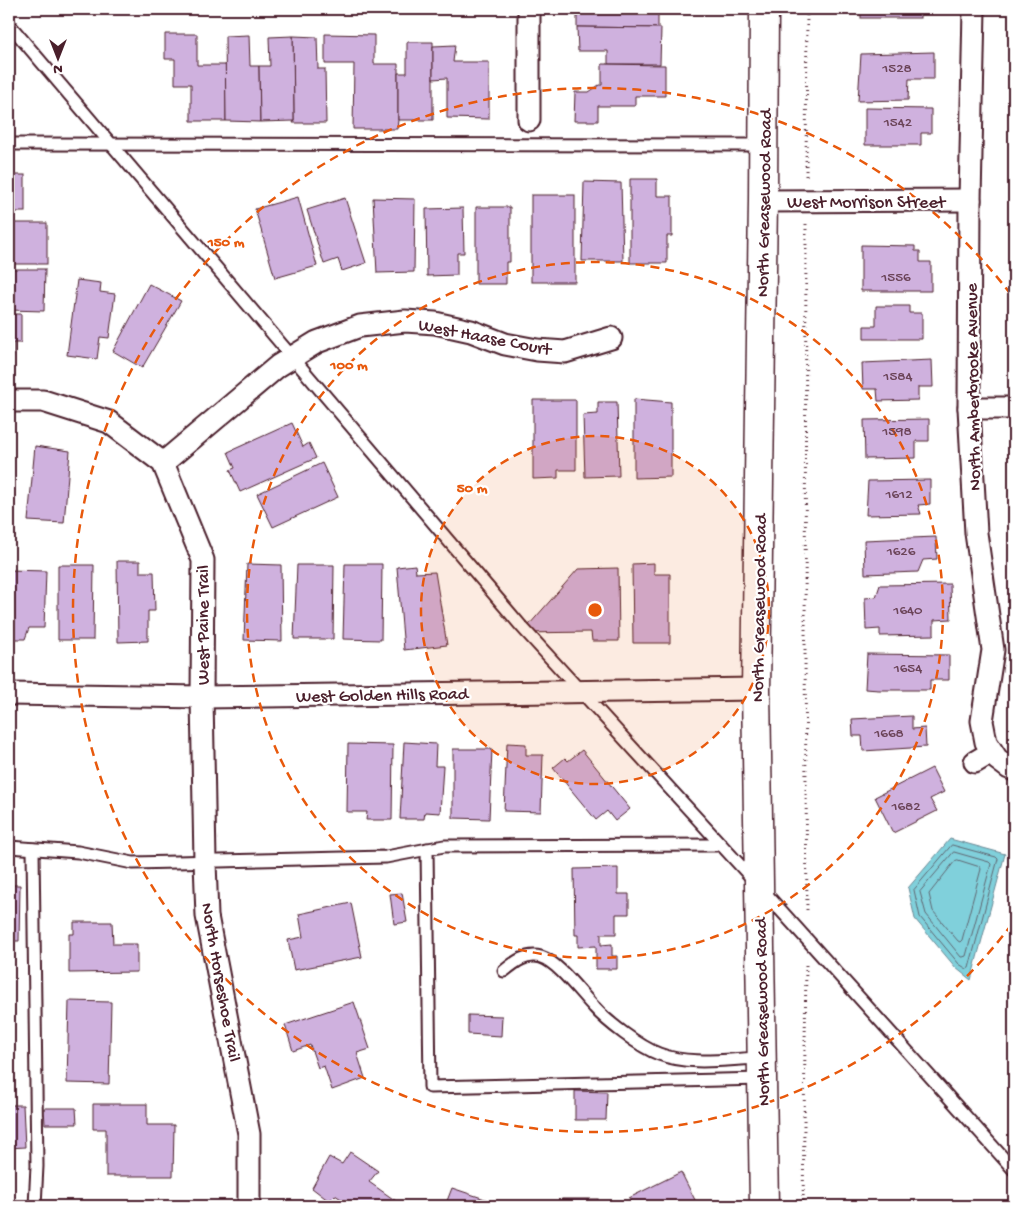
<svg xmlns="http://www.w3.org/2000/svg" width="1023" height="1215" viewBox="0 0 1023 1215" font-family="'Gochi Hand',sans-serif">
	<style>
		.water { fill: #80d0db; stroke: #6a8995 }
		.lines { fill: none; stroke-linecap: round; stroke-linejoin: round }
		.shore { stroke: #606671; stroke-width: 1 }
		.building { fill: #cfb1de; stroke: #4a1f2b }
		.service-casing { stroke: #4a1f2b; stroke-width: 15 }
		.minor-casing { stroke: #4a1f2b; stroke-width: 25 }
		.tertiary-casing { stroke: #4a1f2b; stroke-width: 31 }
		.path { stroke: #4a1f2b; stroke-width: 3; stroke-dasharray: 1 4; stroke-linecap: butt }
		.service { stroke: #fff; stroke-width: 11 }
		.minor { stroke: #fff; stroke-width: 21 }
		.tertiary { stroke: #fff; stroke-width: 28 }
		.ring { fill: none; stroke: #e8590c; stroke-width: 2.5; stroke-dasharray: 9 6 }
		.labels { text-anchor: middle; stroke-width: 4.5; stroke-linejoin: round; paint-order: stroke }
		.number-label { font-size: 15px; fill: #6b4458 }
		.street-label { font-size: 18px; fill: #4a1f2b; stroke: #fff }
		.centre { fill: #e8590c; stroke: #fff; stroke-width: 2.5 }
		.ring-label { font-size: 15px; text-anchor: middle; font-weight: bold; fill: #e8590c; stroke: #fff; stroke-width: 4.5; stroke-linejoin: round; paint-order: stroke }
	</style>
	<rect width="100%" height="100%" fill="#fff"/>
	<filter id="ink" filterUnits="userSpaceOnUse"><feTurbulence type="fractalNoise" baseFrequency=".02" numOctaves="2"/><feDisplacementMap in="SourceGraphic" scale="10" xChannelSelector="R" yChannelSelector="G"/><feConvolveMatrix kernelMatrix="1 2 1 2 8 2 1 2 1" color-interpolation-filters="sRGB"/></filter>
	<g filter="url(#ink)">
		<path class="water" d="M950,839l55,15 -34,126 -15,-12 -41,-49 -7,-31z"/>
		<g class="lines">
			<g class="shore">
				<path d="M952,845l44,12 2,2 -29,109 -2,1 -8,-5 -39,-47 -6,-27z"/>
				<path d="M954,852l35,10 2,2 -25,92 -3,1h-2l-35,-43 -6,-22z"/>
				<path d="M958,860l22,7 1,2 -19,71 -2,2 -2,-1 -25,-30 -4,-17 26,-33z"/>
			</g>
		</g>
		<g class="building">
			<path d="M577,9h81v19l-81,-1z"/>
			<rect x="861" y="9" width="59" height="9"/>
			<path d="M577,27l84,1 -1,36h-52v-13h-30z"/>
			<path d="M165,34h32v31h29v56h-35v-37h-16v-25h-10z"/>
			<path d="M325,34l49,1v29h24v56l-1,9h-44l1,-65h-29z"/>
			<path d="M249,35l1,31h9l1,56 -34,-1 -1,-85z"/>
			<path d="M1010,35h4v27h-5z"/>
			<path d="M293,36l24,1 1,32h7l1,54h-33l1,-2z"/>
			<path d="M293,36l1,85 -34,1 -1,-56h11l-1,-29z"/>
			<path d="M407,42h26v78h-35v-47h9z"/>
			<path d="M455,45l-2,17h36v57l-42,-1v-40l-14,1v-33z"/>
			<path d="M934,52v27h-25l-1,21 -50,1 3,-47z"/>
			<path d="M602,64l63,1v31h-30v10h-37v15h-24l1,-29h14l10,-7h3z"/>
			<path d="M865,108l66,1v24h-10v12h-56z"/>
			<rect x="9" y="175" width="16" height="37"/>
			<path d="M630,179h27v17h15v40h-5v27h-37z"/>
			<path d="M584,182l37,1 2,78h-41z"/>
			<rect x="531" y="195" width="44" height="87"/>
			<path d="M298,197l19,69 -42,12 -20,-69z"/>
			<path d="M345,198l21,65 -24,8 -4,-12 -14,5 -17,-54z"/>
			<path d="M373,198l42,1 -1,73 -37,1z"/>
			<path d="M476,207h34v55h-4v22h-30z"/>
			<path d="M463,208l1,45h-7v22l-30,1 -1,-67z"/>
			<rect x="9" y="223" width="38" height="41"/>
			<path d="M861,245l54,1v5h5v11h11v29h-70z"/>
			<path d="M9,269h36l-1,42 -35,-1z"/>
			<path d="M77,280l24,3 -1,9 15,2 -6,44 -9,-1 -3,22 -30,-4z"/>
			<path d="M149,284l32,17 -39,67 -29,-17z"/>
			<path d="M876,306h33v7h13v26h-58v-13h12z"/>
			<path d="M9,314h12v29h-8v15h-4z"/>
			<path d="M932,360l1,27h-15v13l-40,1 -1,-12h-14l-1,-26z"/>
			<path d="M634,399l37,3v75l-37,1z"/>
			<path d="M533,400h43v70h-18v8l-25,1z"/>
			<path d="M598,402h19l2,74 -34,1 -2,-62 15,-1z"/>
			<path d="M929,419v22h-13v17l-51,1 -1,-39z"/>
			<path d="M292,423l11,24 6,-4 7,15 -76,34 -10,-22 5,-2 -7,-16z"/>
			<path d="M35,446l35,5 -6,72 -36,-2z"/>
			<path d="M322,463l16,34 -65,30 -16,-33z"/>
			<path d="M930,480v24l-12,1 3,9 -55,1 2,-34z"/>
			<path d="M936,537l1,22 -14,1 -5,12 -53,2 -1,-34z"/>
			<path d="M117,561h23v11h14l1,39h-7v30l-30,1z"/>
			<path d="M654,563v11h16v69h-37l-1,-79z"/>
			<path d="M247,564l34,1 1,76 -38,-1z"/>
			<path d="M345,564h37l-1,76 -38,-1z"/>
			<path d="M58,565h36l-1,75h-35z"/>
			<path d="M297,565h37l-1,74h-39z"/>
			<path d="M415,565l1,8 19,-1 12,73 -43,5 -7,-83z"/>
			<path d="M618,568l1,73h-27l-1,-9 -69,1 56,-64z"/>
			<path d="M9,570l37,1 -2,57h-15l-4,11h-16z"/>
			<path d="M950,584l1,35 -17,1v15l-54,1v-7l-14,1 -1,-32 11,-1 4,-12z"/>
			<path d="M867,654l82,1v25h-19v10h-51l-14,-1z"/>
			<path d="M912,716v13l13,-1 1,19 -63,4 -1,-15h-9l-1,-17z"/>
			<path d="M404,742l32,2 -1,22h8l-3,47 -15,-1 -1,7h-24z"/>
			<path d="M507,743l19,1v11h17l-2,57 -37,-1z"/>
			<path d="M348,744l45,1 -1,75h-26l1,-8h-20z"/>
			<path d="M453,749h39l-3,70 -36,-1z"/>
			<path d="M582,750l48,59 -15,12 -8,-10 -11,9 -43,-52 12,-10 3,3z"/>
			<path d="M932,768l12,24 -14,7 7,12 -44,22 -18,-36z"/>
			<path d="M618,868v26h11v20h-13v20h-15v11l11,-1v12h5v13h-21v-23l-18,1v-12h-3l-1,-66z"/>
			<path d="M9,885h11l-1,56h-10z"/>
			<path d="M402,893l5,29 -13,2 -4,-30z"/>
			<path d="M351,903l11,54 -68,13 -6,-30 15,-3 -4,-23z"/>
			<path d="M74,922h38l1,22h24v28l-68,1v-39h5z"/>
			<path d="M69,1001l42,1 -2,82 -42,-1z"/>
			<path d="M354,1002l16,47 -13,4 8,25 -33,12 -8,-24 -6,2 -8,-23 -17,6 -8,-26z"/>
			<path d="M468,1015l34,1 -1,20 -33,-2z"/>
			<path d="M575,1091l32,1 -1,28h-31z"/>
			<path d="M93,1104h54v21h27l-1,51h-67v-47h-13z"/>
			<path d="M9,1105h14l2,42 -16,1z"/>
			<path d="M44,1108h32l1,16h-32z"/>
			<path d="M350,1152l28,19 -9,11 27,19 -3,5h-41l-17,-11 -6,6 -17,-13 17,-31 13,7z"/>
			<path d="M681,1172l17,34h-65l-4,-8z"/>
			<path d="M452,1188l48,16 -1,2h-54z"/>
			<rect x="562" y="1199" width="36" height="7"/>
		</g>
		<g class="lines">
			<g class="service-casing">
				<g id="service">
					<path d="M9,24l512,602 238,260 255,284"/>
					<path d="M9,144l755,1"/>
					<path d="M9,847l69,5 55,11 253,-6 58,-11 277,-1"/>
					<path d="M33,849l4,317 -2,40"/>
					<path d="M427,849l3,238 332,-8"/>
					<path d="M504,971c11,-9 22,-18 37,-14 17,5 40,37 53,50 13,15 46,40 65,47 31,12 69,5 103,4"/>
				</g>
			</g>
			<g class="minor-casing">
				<g id="minor">
					<path d="M974,9l-4,191 -1,208 7,125 17,117 -11,71 4,21 11,17 12,9 5,2"/>
					<path d="M529,120v-111"/>
					<path d="M763,201l207,-1"/>
					<path d="M9,401h34l66,21 54,41 40,97 -1,137 3,165 2,54 42,218v72"/>
					<path d="M969,408h45"/>
					<path d="M163,463l115,-97 39,-24 43,-16 45,-5 30,2 36,8 34,13 32,6 28,2 46,-14"/>
					<path d="M9,694l193,3 554,-8"/>
					<path d="M975,762l17,-10"/>
				</g>
			</g>
			<g class="tertiary-casing">
				<path id="tertiary" d="M764,1206l-8,-517 7,-488 1,-192"/>
			</g>
			<g class="path">
				<path d="M806,176l1,-167"/>
				<path d="M806,224l-1,433 2,256"/>
				<path d="M803,1206l3,-242"/>
			</g>
			<use href="#service" class="service"/>
			<use href="#minor" class="minor"/>
			<use href="#tertiary" class="tertiary"/>
		</g>
	</g>
	<circle cx="595" cy="610" r="174" fill="#e8590c" fill-opacity=".12"/>
	<g class="ring">
		<circle cx="595" cy="610" r="174"/>
		<circle cx="595" cy="610" r="348"/>
		<path d="M1012 924A522 522 0 1 1 1012 296"/>
	</g>
	<g class="labels">
		<g class="number-label">
			<text x="897" y="72">1528</text>
			<text x="898" y="126">1542</text>
			<text x="896" y="281">1556</text>
			<text x="898" y="380">1584</text>
			<text x="897" y="435">1598</text>
			<text x="899" y="498">1612</text>
			<text x="901" y="555">1626</text>
			<text x="908" y="614">1640</text>
			<text x="908" y="672">1654</text>
			<text x="889" y="737">1668</text>
			<text x="906" y="810">1682</text>
		</g>
		<g class="street-label">
			<text x="866" y="207">West Morrison Street</text>
			<text transform="translate(763 203) rotate(-89)" y="6">North Greasewood Road</text>
			<text transform="translate(485 336) rotate(11)" y="6">West Haase Court</text>
			<text transform="translate(972 387) rotate(-91)" y="6">North Amberbrooke Avenue</text>
			<text transform="translate(758 608) rotate(-89)" y="6">North Greasewood Road</text>
			<text transform="translate(202 625) rotate(-90)" y="6">West Paine Trail</text>
			<text transform="translate(382 694) rotate(-1)" y="6">West Golden Hills Road</text>
			<text transform="translate(222 982) rotate(80)" y="6">North Horseshoe Trail</text>
			<text transform="translate(761 1012) rotate(-91)" y="6">North Greasewood Road</text>
		</g>
	</g>
	<circle cx="595" cy="610" r="8" class="centre"/>
	<g class="ring-label">
		<text x="226" y="246">150 m</text>
		<text x="349" y="369">100 m</text>
		<text x="472" y="492">50 m</text>
	</g>
	<rect width="1023" height="1215" fill="none" stroke="#fff" stroke-width="30"/>
	<rect x="15" y="15" width="993" height="1185" fill="none" stroke="#4a1f2b" stroke-width="2" filter="url(#ink)"/>
	<g transform="translate(58 58) rotate(180)" stroke="#ffffff" stroke-width="4" paint-order="stroke">
	<path d="M0-4L9 19L0 12L-9 19Z" fill="#4a1f2b"/>
	<text y="-8" font-size="14" font-weight="bold" text-anchor="middle" fill="#4a1f2b">N</text>
	</g>
</svg>
